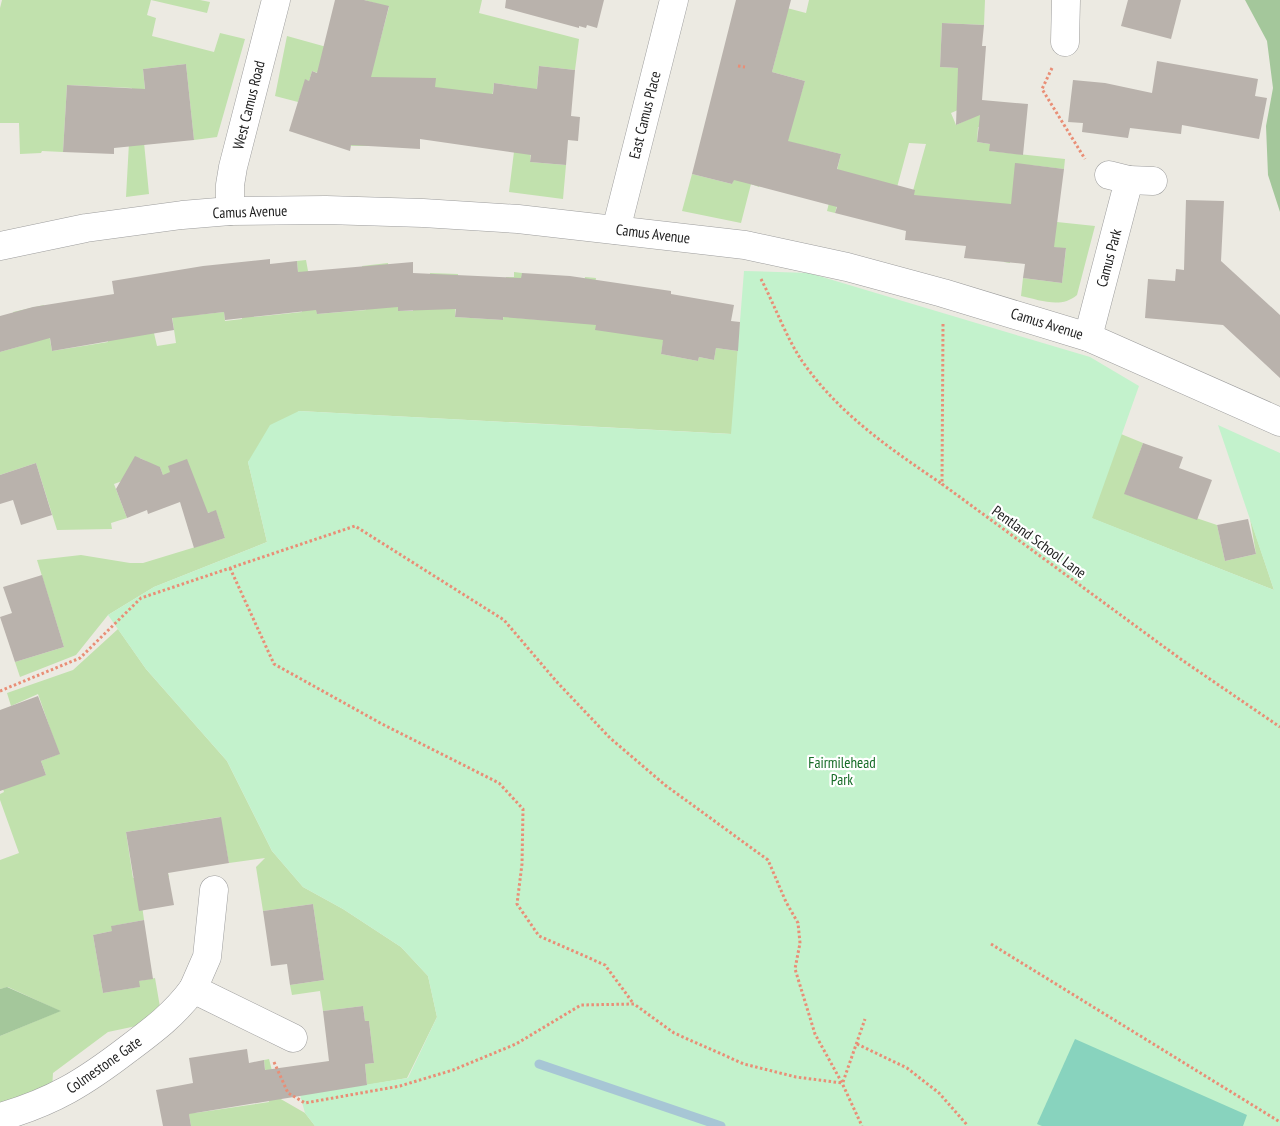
<svg xmlns="http://www.w3.org/2000/svg" width="1280" height="1126" viewBox="0 0 1280 1126" font-family="'PT Sans Narrow',sans-serif">
	<style>
		.grass { fill: #c1e1ad }
		.forest { fill: #a4c79b }
		.park { fill: #c3f2cc }
		.pitch { fill: #88d3be }
		.lines { fill: none; stroke-linecap: round; stroke-linejoin: round }
		.stream { stroke: #a7c6d5; stroke-width: 9 }
		.building { fill: #b9b2ac }
		.minor-casing { stroke: #9d9d9d; stroke-width: 29 }
		.path { stroke: #e98e76; stroke-width: 3; stroke-dasharray: 2.5 2.5; stroke-linecap: butt }
		.minor { stroke: #fff; stroke-width: 28 }
		.labels { text-anchor: middle; stroke-width: 4.5; stroke-linejoin: round; paint-order: stroke }
		.street-label { font-size: 15px; fill: #1c1c1c; stroke: #fff }
		.park-label { font-size: 15px; fill: #176c27; stroke: #fff }
	</style>
	<rect width="100%" height="100%" fill="#eceae2"/>
	<g class="grass">
		<path d="M2,0h198l10,2 -3,11 -56,-13 -4,15 9,3 -4,18 62,16 6,-19 25,6 -28,98 -23,3 -8,-76 -43,5 2,21 -6,1 10,103 -23,3 6,-109 -65,-3 -4,67 -21,-1 -1,2 -21,1 -1,-31h-19v-115z"/>
		<path d="M364,0h118l-3,13 100,26 -4,31 -36,-4 -9,96 36,3 -3,34 -54,-7 13,-105 -28,-4 -2,16 -58,17 1,-38 -62,14 -2,54h-20l4,-17 -28,-53 -15,-5 -3,10 -3,-1 -8,22 -23,-6 12,-60 36,10 54,6 12,-45z"/>
		<path d="M809,0h176l-1,25 -42,-2 -2,44 18,1 21,33 -28,12 5,12 35,-16 1,19 -14,-1 -1,15 13,2v7l75,8 -1,10 -34,-4 -2,19 29,38 38,4 -18,69c-16,14 -37,5 -56,1l2,-18 39,5 4,-34 -54,-8 -2,22 -6,-1 3,-35 -98,-22 17,-61 -17,-1 -13,48 -50,-19 -11,41 -8,-2 14,-57 -69,-16 -13,49 -8,-3 -10,39 -59,-12 10,-37 40,10 12,-42 56,-45 5,-16 -33,-9 11,-43 -19,-27 42,11z"/>
		<path d="M306,260l2,11h5l4,43 49,-4 -4,-44 26,-3 2,41 8,1v6h15l1,-7h17l-1,-31 28,1 -3,43 48,3 3,-43h8v-5l8,1 -4,45 48,4 16,-14 3,-31 11,1 -3,22 74,18 -6,36 37,7 1,-4 15,3 2,-12 22,3 -6,83 -433,-23 -51,51 19,80 -113,45 -46,28 -32,40 -56,22 -5,-15 49,-15 -27,-87 44,-5 49,8h13l82,-25 -9,-27 -9,2 -44,-38 -3,-8 -10,4 -4,-10 -6,-3 -7,2v17l-19,7 13,34 -16,5 1,6 -55,1 -21,-67 -36,12v-123l21,-6 -8,-34 31,-7 8,46 56,-9 -2,-13 48,4 3,13 19,-3 -6,-40 26,12 28,-3 1,9 17,-2 -6,-56 18,54 48,-5 -5,-51z"/>
		<path d="M1121,434l22,9 -18,51 92,31 8,36 31,-7 -6,-36 24,72 -183,-72z"/>
		<path d="M118,629l28,40 81,92 45,90 31,36 40,22 58,38 27,29 9,41 -30,61 -40,7 -2,-21 9,-1 -5,-42h-4l-2,-15 -40,5 -3,-20 -28,4 -2,-10 34,-5 -11,-76 -50,7 -7,-44 9,-9 -36,5 -9,-46 -94,15 7,46 35,-5 1,4 -30,6 5,37 -32,6v5l-19,4 10,58 36,-6v-6l16,-3 5,29 -19,18 -33,7 -55,41 -1,16 -52,14v-67l60,-25 -52,-24 -8,2v-129l19,-7 -19,-53v-6l4,-2 -4,-12 46,-5 -5,-14 18,-7 -21,-60 -27,12 -4,-13 66,-23z"/>
		<path d="M269,1059l10,39 26,15 10,13h-124l-7,-41 11,28 74,-11 -5,-42z"/>
	</g>
	<g class="forest">
		<path d="M1245,0h35v212l-12,-37 -2,-49 7,-38 -6,-47z"/>
		<path d="M7,987l54,24 -61,25v-47z"/>
	</g>
	<path class="park" d="M744,271l65,2 281,84 49,29 -47,132 182,72 -56,-165 62,28v673h-965l-10,-13 -5,-18 108,-17 29,-61 -9,-41 -27,-29 -58,-38 -40,-22 -31,-36 -45,-90 -81,-92 -38,-54 46,-28 113,-45 -19,-80 22,-37 29,-14 432,23z"/>
	<path class="pitch" d="M1075,1039l172,76 -4,11h-201l-5,-2z"/>
	<g class="lines">
		<path class="stream" d="M539,1064l182,62"/>
	</g>
	<g class="building">
		<path d="M335,0h29l25,6 -18,71 65,1 -1,9 58,7 1,-11 43,6 2,-23 36,4 -4,46 9,1 -2,24 -10,-1 -2,25 -36,-3 1,-7 -111,-16v10l-69,-4 -1,6 -61,-20 16,-52 4,2 3,-10 5,2z"/>
		<path d="M506,0h98l-7,28 -10,-3 -1,3 -7,-2v2l-74,-20z"/>
		<path d="M736,0h55l-19,72 33,9 -17,60 53,13 -4,15 78,21 -1,5 97,9 4,-41 49,6 -10,78 12,1 -4,35 -39,-5 2,-14 -61,-6 2,-12 -61,-6 1,-9 -71,-18 2,-6 -103,-27 -2,4 -40,-10z"/>
		<path d="M1128,0h53l-10,39 -50,-13z"/>
		<path d="M942,23l42,2 -2,21h4l-4,54 46,4 -5,51 -34,-4 1,-7 -13,-2 3,-27 -24,10 2,-57 -18,-1z"/>
		<path d="M1157,61l101,18 -3,17 12,2 -8,41 -77,-14 -1,9 -51,-6 -2,10 -46,-6 1,-9 -15,-1 5,-42 32,3 47,10z"/>
		<path d="M186,64l8,76 -80,8v6l-51,-2 4,-67 78,4 -2,-20z"/>
		<path d="M1186,200l38,1 -3,60 59,54v63l-57,-53 -78,-7 3,-39 27,2 1,-12 8,1z"/>
		<path d="M270,259v5l27,-3 1,11 115,-10v11l108,5 1,-5 48,3 101,15v3l63,11 -3,16 9,1 -2,29 -22,-3 -2,12 -15,-3 -1,4 -37,-7 2,-14 -68,-10 1,-5 -93,-8v3l-48,-3 1,-8 -58,2v-4l-81,7 -1,-4 -91,10 -1,-8 -52,6 2,12 -122,21 -2,-13 -50,14v-36l33,-9 81,-13 -2,-13 91,-15z"/>
		<path d="M1143,443l40,14 -4,11 33,12 -15,40 -73,-26z"/>
		<path d="M135,456l25,11 3,8 7,-3 -2,-6 19,-7 21,54 8,-3 9,28 -31,10 -14,-46 -32,12 -1,-4 -20,8 -11,-29z"/>
		<path d="M36,463l16,52 -31,10 -8,-25 -13,4v-29z"/>
		<path d="M1248,519l8,35 -31,7 -8,-36z"/>
		<path d="M42,575l22,72 -49,15 -15,-45 12,-4 -9,-26z"/>
		<path d="M38,696l22,58 -19,7 5,14 -46,16v-81z"/>
		<path d="M221,817l8,46 -61,10 6,32 -35,6 -13,-79z"/>
		<path d="M313,904l11,76 -34,5 -3,-21 -16,2 -8,-55z"/>
		<path d="M144,920l9,59 -14,2 1,6 -37,6 -10,-58 19,-4 -1,-5z"/>
		<path d="M363,1006l2,15h4l5,42 -9,1 2,21 -178,29 2,12h-28l-7,-36 37,-7 -4,-25 58,-9 2,14 15,-3 1,10 64,-9 -6,-50z"/>
	</g>
	<g class="lines">
		<g class="minor-casing">
			<g id="minor">
				<path d="M1065,42l1,-42"/>
				<path d="M1129,180l24,1"/>
				<path d="M230,211v-26l3,-18 43,-167"/>
				<path d="M616,230l58,-230"/>
				<path d="M0,246l86,-18 96,-13 48,-4 96,-1 97,3 95,6 227,26 102,22 96,26 145,44 192,85"/>
				<path d="M1088,337l41,-157 -20,-5"/>
				<path d="M193,989l14,-32 7,-67"/>
				<path d="M0,1117c53,-15 85,-35 128,-68 24,-18 47,-35 65,-60l100,49"/>
			</g>
		</g>
		<g class="path">
			<path d="M738,66l7,1"/>
			<path d="M1052,68l-10,21 43,70"/>
			<path d="M761,279c14,27 25,58 41,82 37,53 87,87 140,123"/>
			<path d="M943,324l-1,160 240,176 98,67"/>
			<path d="M230,568l44,96 108,60 117,59 24,26 -1,55 -5,40 22,32 66,29 28,38"/>
			<path d="M0,691l80,-33 61,-60 214,-72 149,94 52,61 54,57 55,47 103,75 18,42 12,21 2,20 -5,26 20,65 27,49 20,43"/>
			<path d="M991,944l289,178"/>
			<path d="M857,1044l50,24 32,25 29,33"/>
			<path d="M274,1062l14,31 17,10 95,-17 53,-16 63,-26 65,-39 53,-1 40,29 70,31 52,13 46,6"/>
			<path d="M843,1082l22,-63"/>
		</g>
		<use href="#minor" class="minor"/>
	</g>
	<g class="labels">
		<g class="street-label">
			<text transform="translate(249 105) rotate(-76)" y="5">West Camus Road</text>
			<text transform="translate(645 115) rotate(-76)" y="5">East Camus Place</text>
			<text transform="translate(250 212) rotate(-2)" y="5">Camus Avenue</text>
			<text transform="translate(653 234) rotate(7)" y="5">Camus Avenue</text>
			<text transform="translate(1109 258) rotate(-75)" y="5">Camus Park</text>
			<text transform="translate(1047 324) rotate(17)" y="5">Camus Avenue</text>
			<text transform="translate(1039 542) rotate(36)" y="5">Pentland School Lane</text>
			<text transform="translate(104 1065) rotate(-35)" y="5">Colmestone Gate</text>
		</g>
		<g class="park-label">
			<text x="842" y="768">Fairmilehead<tspan x="842" dy="17">Park</tspan></text>
		</g>
	</g>
</svg>
